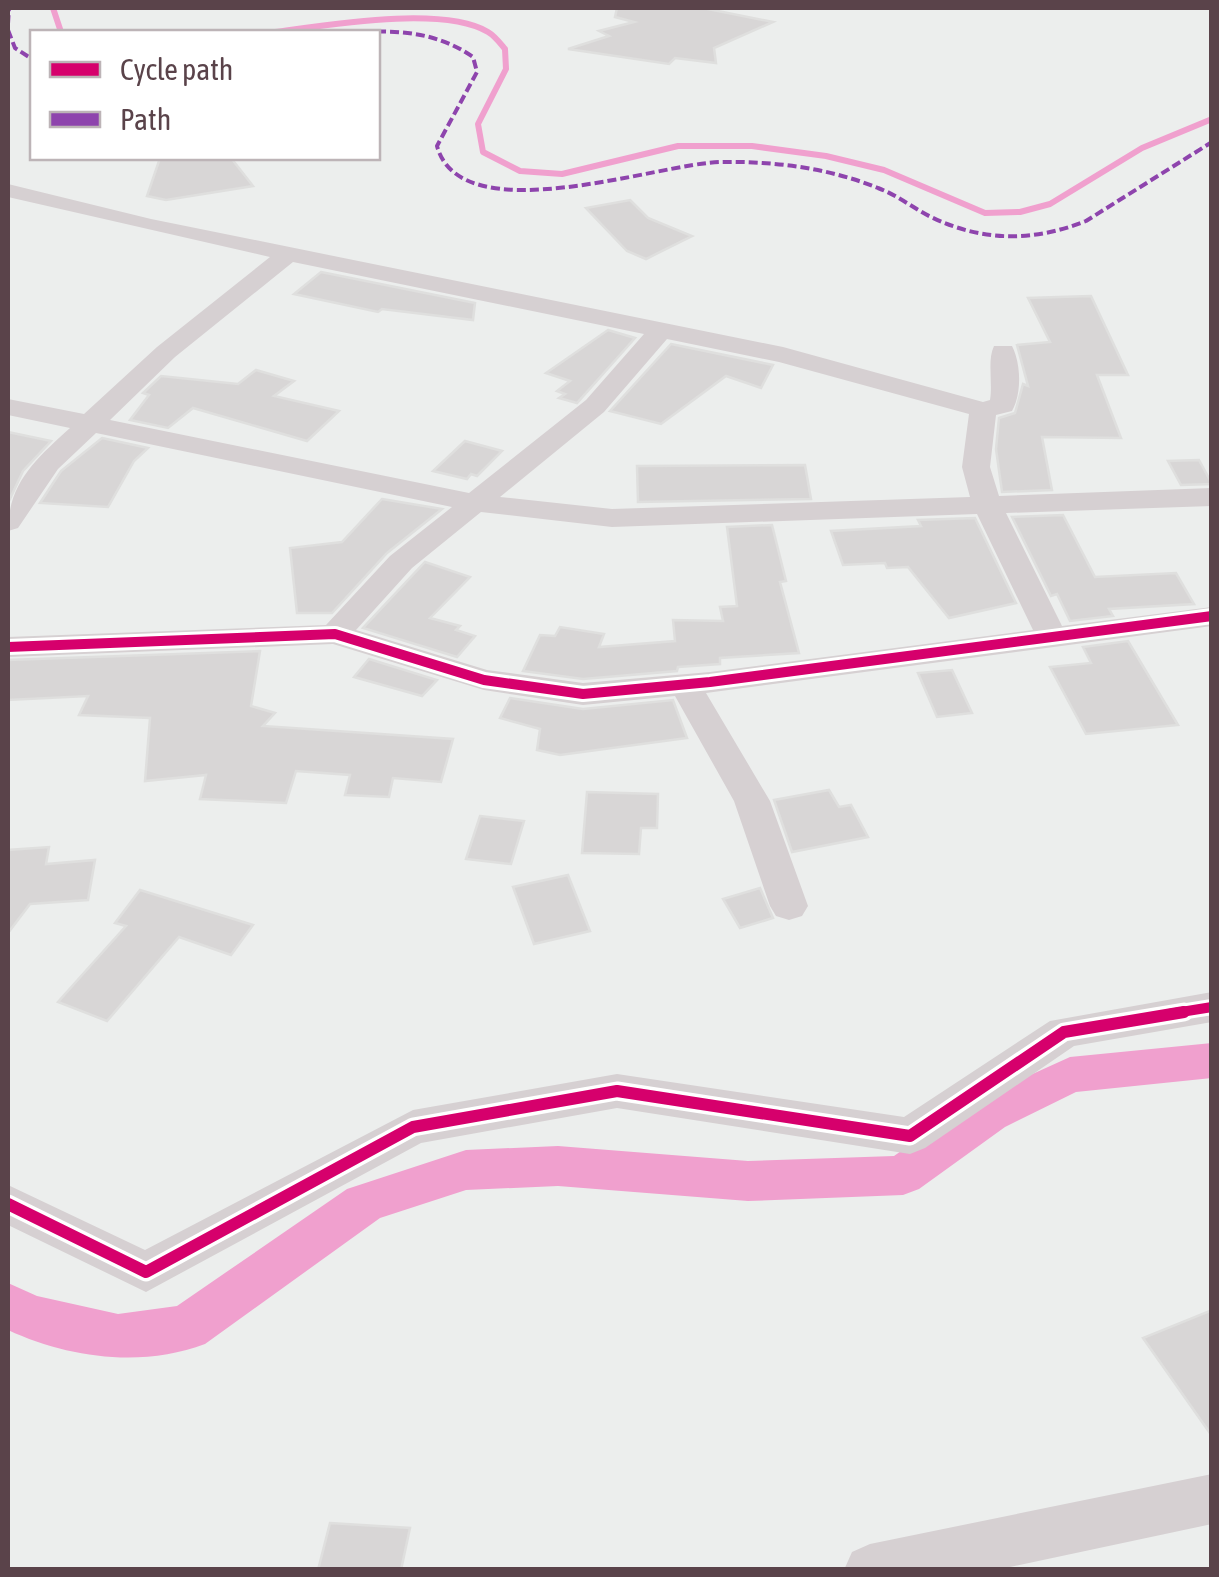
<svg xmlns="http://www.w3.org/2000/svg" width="1219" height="1577" viewBox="0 0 1219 1577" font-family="'Asap Condensed',sans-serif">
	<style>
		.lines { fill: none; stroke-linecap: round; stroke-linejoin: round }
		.stream { stroke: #f0a0ce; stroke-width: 6 }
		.canal { fill: #f0a0ce; fill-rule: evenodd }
		.building { fill: #d8d6d6; stroke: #dfdfde; stroke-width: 2.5 }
		.minor { fill: #d6d0d2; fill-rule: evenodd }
		.quiet { stroke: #8e44ad; stroke-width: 4; stroke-dasharray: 9 4; stroke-linecap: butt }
		.cycleway-far1-casing { stroke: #fff; stroke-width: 16 }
		.cycleway-casing { stroke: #fff; stroke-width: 19 }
		.cycleway-far1 { stroke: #d6006c; stroke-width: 10 }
		.cycleway { stroke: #d6006c; stroke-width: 12 }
	</style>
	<rect width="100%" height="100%" fill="#eceeed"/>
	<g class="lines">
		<g class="stream">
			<path d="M53,8l8,24"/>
			<path d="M275,32c52,-7 168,-27 213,0 7,4 12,11 17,17l1,20 -28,55 5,28 37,19 42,3 116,-28h74l74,10 58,14 101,43 35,-1 30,-8 92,-56 70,-29"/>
		</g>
		<path class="canal" d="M1212,1043v35l-136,14 -71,35 -86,62 -16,6 -155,6 -190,-15 -92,4 -86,28 -175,126c-63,24 -137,14 -197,-14v-47l29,13 81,18 59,-8 170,-117 119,-39 92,-4 190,15 146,-5 79,-55 97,-44z"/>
	</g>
	<g class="building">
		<path d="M617,8h86l70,14 -59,26 2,15 -41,-5 -6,6 -101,-15 41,-13 -10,-5 35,-9 -19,-5z"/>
		<path d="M160,158h71l22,28 -87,14 -19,-4z"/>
		<path d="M630,200l18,18 44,18 -46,23 -19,-8 -41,-43z"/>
		<path d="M321,272l154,31 -2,17 -91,-11 -4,3 -84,-18z"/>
		<path d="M1091,296l37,79h-31l24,63 -79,-1 10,53 -50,2 -6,-43 3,-31 16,-5 8,-29 5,2 -11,-41 33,-3 -22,-44z"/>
		<path d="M608,330l27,8 -58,65 -18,-5 6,-4 -8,-3 13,-10 -24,-8z"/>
		<path d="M671,344l102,21 -12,23 -35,-12 -65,48 -51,-13z"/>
		<path d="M256,370l38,11 -20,15 65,15 -32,30 -114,-33 -25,20 -38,-8 19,-25 -6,-2 18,-17 77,8z"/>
		<path d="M8,432l43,9 -28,30 -14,30z"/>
		<path d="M102,438l46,10 -14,13 -26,46 -68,-4 21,-32z"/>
		<path d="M465,441l37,10 -25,25 -6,-2 -4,5 -34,-8z"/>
		<path d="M1199,460l13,24 -31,1 -13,-24z"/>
		<path d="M805,465l6,34 -173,3 -1,-36z"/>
		<path d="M382,499l60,10 -55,44 -55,60h-35l-7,-65 52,-6z"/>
		<path d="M1063,515l32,62 81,-4 18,31 -85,5 4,7 -43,5 -13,-27 -6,2 -39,-79z"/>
		<path d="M975,518l41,85 -67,15 -41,-51 -21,1 -2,-5 -42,2 -12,-34 90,-5 -3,-6z"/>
		<path d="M772,525l14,56 -6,1 19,71 -79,5v6l-42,3 -1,4 -94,8 -60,-8 17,-36 15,1 5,-9 44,7 -5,13 76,-6 -2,-21 50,1 -3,-14 17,-1 -10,-79z"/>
		<path d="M425,562l45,15 -40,41 30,8 -4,4 19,6 -18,21 -94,-29z"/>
		<path d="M1128,641l50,84 -92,9 -36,-67 41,-4 -8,-16z"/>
		<path d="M260,651l-9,55 24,7 -12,13 190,13 -12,43 -48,-4 -4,19 -44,-2 5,-20 -54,-4 -10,32 -86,-4 6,-24 -61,6 5,-63 -71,-3 9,-19 -80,4v-40z"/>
		<path d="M369,659l68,21 -15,16 -68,-19z"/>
		<path d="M952,670l20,43 -35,4 -19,-44z"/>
		<path d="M510,698l73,11 90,-9 14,38 -127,17 -23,-5 3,-21 -40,-11z"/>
		<path d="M829,790l10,17 12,-2 17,32 -76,15 -18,-52z"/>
		<path d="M587,792l71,2 -1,34h-16l-2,26 -57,-1z"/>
		<path d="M480,816l44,5 -13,43 -45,-5z"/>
		<path d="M49,847l-3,17 49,-4 -7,40 -58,4 -22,29v-83z"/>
		<path d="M568,875l22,56 -56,13 -21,-57z"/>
		<path d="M760,888l13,30 -33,10 -17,-29z"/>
		<path d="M140,890l113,35 -22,30 -52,-18 -72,84 -49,-19 68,-76 -11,-3z"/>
		<path d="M1212,1310v126l-69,-98z"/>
		<path d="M330,1523l80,5 -9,42h-83z"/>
	</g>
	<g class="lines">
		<g class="minor">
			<path d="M8,184l143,35 632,128 200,55 7,-2c3,-17 -3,-40 4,-54h18c9,17 10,48 0,65l-16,4 -6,52 9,29 213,-8v18l-206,7 56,113 150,-19v19l-506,67 64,108 38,105 -6,10 -13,4 -13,-4 -6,-10 -36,-105 -59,-105 -92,9 -99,-15 -151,-46 -325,13v-20l318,-12 64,-69 62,-49 -356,-74 -38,36 -40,59 -10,3c0,-48 28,-72 62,-103l-62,-13v-16l76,15 73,-67 113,-90 -262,-60zM293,262l351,72 -58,66 -117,93 -359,-73 65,-63zM667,339l112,23 190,52 -7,53 8,30 -358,12 -112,-12 104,-85zM481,512l131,15 365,-13 56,116 -323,42 -127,11 -96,-13 -131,-40 56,-62z"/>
			<path d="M1212,992v30l-138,24 -149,102 -15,6 -293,-46 -196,35 -275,149 -138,-67v-40l137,65 268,-140 204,-36 287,43 146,-96z"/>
			<path d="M1212,1474v50l-216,46h-152l8,-18 18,-8z"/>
		</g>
		<g class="quiet">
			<path d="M8,24l1,-16"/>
			<path d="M8,30l7,18 17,11"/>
			<path d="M364,32c40,-2 76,2 109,25l4,15 -40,74c24,88 222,17 284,16 52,-1 108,6 157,26 19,7 35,20 53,29 52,25 102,25 155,4l126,-79"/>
		</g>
		<g class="cycleway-far1-casing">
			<g id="cycleway-far1">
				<path d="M8,647l327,-13 149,46 99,14 127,-12 502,-66"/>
				<path d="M1169,1014l43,-7"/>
			</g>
		</g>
		<g class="cycleway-casing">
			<path id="cycleway" d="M8,1204l138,68 267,-145 204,-36 293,45 154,-104 120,-20"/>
		</g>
		<use href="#cycleway-far1" class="cycleway-far1"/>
		<use href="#cycleway" class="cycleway"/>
	</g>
	<rect width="1219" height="1577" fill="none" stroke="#5a434a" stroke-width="20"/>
	<rect x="30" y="30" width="350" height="130" fill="#ffffff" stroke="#bdb4b7" stroke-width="2.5"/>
	<rect x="50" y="62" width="50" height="15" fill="#d6006c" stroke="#bdb4b7" stroke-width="2.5"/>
	<text x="120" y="80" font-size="30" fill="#5a434a">Cycle path</text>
	<rect x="50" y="112" width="50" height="15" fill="#8e44ad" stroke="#bdb4b7" stroke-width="2.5"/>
	<text x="120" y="130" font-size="30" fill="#5a434a">Path</text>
</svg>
